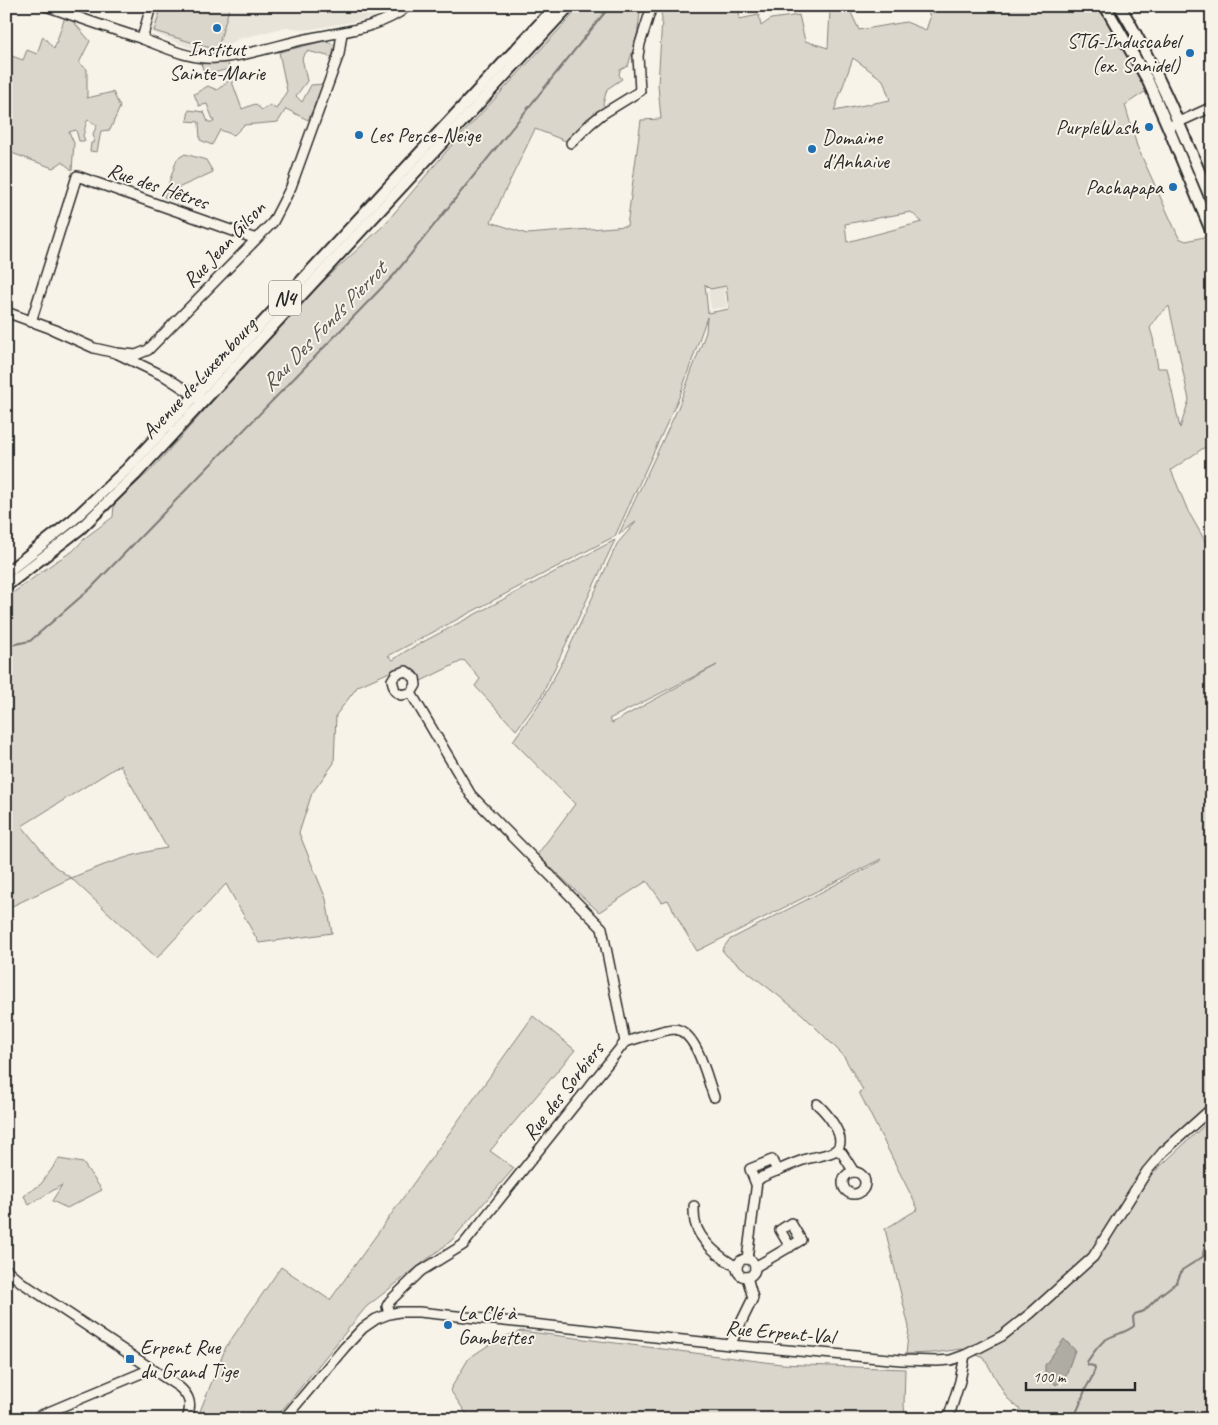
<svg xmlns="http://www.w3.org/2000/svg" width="1218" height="1425" viewBox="0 0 1218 1425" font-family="Caveat,sans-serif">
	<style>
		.built { fill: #e8e4da }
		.green { fill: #dad6cc; stroke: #82807c; fill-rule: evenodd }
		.water { fill: #afaca4; stroke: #7a7874 }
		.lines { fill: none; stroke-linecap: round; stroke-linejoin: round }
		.stream { stroke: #7a7874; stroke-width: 2 }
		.minor-casing { stroke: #2b2b2b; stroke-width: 12 }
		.major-casing { stroke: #2b2b2b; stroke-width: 14 }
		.minor { stroke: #f7f3e8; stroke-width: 9 }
		.major { stroke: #f7f3e8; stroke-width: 10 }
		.poi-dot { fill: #1f6fb2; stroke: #f7f3e8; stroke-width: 2 }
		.labels { text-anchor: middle; stroke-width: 4; stroke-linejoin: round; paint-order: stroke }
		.shield { fill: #f7f3e8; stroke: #686764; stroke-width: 1 }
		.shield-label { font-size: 20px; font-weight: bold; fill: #2b2b2b }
		.poi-label { font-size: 21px; fill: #2b2b2b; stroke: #f7f3e8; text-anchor: start }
		.street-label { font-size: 21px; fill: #2b2b2b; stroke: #f7f3e8 }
		.water-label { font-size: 22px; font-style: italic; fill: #53524f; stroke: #f7f3e8 }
	</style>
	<rect width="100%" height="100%" fill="#f7f3e8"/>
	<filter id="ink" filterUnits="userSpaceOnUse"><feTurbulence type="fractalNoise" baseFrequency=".02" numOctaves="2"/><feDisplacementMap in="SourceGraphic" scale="10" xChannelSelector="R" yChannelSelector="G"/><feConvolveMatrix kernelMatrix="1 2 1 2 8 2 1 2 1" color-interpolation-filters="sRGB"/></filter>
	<g filter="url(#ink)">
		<g class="built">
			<path d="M159,6h242l-2,3 -36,11 -57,10 -19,-3 -49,12 -19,13 -31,-5 -37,-15z"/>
			<path d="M724,286l3,21 -16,2 -3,-17 2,-3z"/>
		</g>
		<g class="green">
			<path d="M162,6h68l-13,44 -63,-19z"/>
			<path d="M581,6h60l-4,30 -9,30 -8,4 -1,5 3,4 -15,10 -4,15 5,7 -37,32 -36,-14 -33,68 -11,25 36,12 100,-8 14,-106 20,-1 -3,-34 4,-66 -2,-13h80l-1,13 20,-4 2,11 10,-7 28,-4 6,26 23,7 2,-38 18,-4 11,24 47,-8 20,8 4,-12 -3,-12h173l46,85 -21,14 12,41 42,92 7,3 18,-4 8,5v227l-7,-22 -34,23 17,41 24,42v549l-69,68 8,5 61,-57v301h-181l-24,-21 -23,-40 -22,-9 -29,4 -27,1 3,-27 -24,-98 33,-20 -59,-117 4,-2 -20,-35 -41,-41 -75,-58 -5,-6 7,-10 152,-79v-2l-184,92 -14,-23 -15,-28 -6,2 -15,-21 -48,31 -62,-57 38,-51 -62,-63 30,-43 22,-41 52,-113 19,-22 -17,12 59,-126 28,-76 1,-15 -27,78 -65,141 -227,120 5,4 13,-9 209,-111 -74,157 -25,33 -41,-44 5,-7 -16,-19 -43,21 -5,-8 -4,-4 -11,-2 -43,19 -22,29 -2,48 -22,30 -13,40 27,66 6,34 -73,10 -33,-59 -69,74 -86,-80 -65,31v-311l49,-36 18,-11 13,-14 27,-20 1,-13 38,-35 152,-170 80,-74 67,-79zM853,58l30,22 7,20 -56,11zM911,212l11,10 -75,20 -2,-18zM705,284l5,5 16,-3 3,23 -21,4zM1169,306l20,94 -9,28 -13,-60h-9l-5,-30 -3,-10 7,-11zM717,665l-105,58 -3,-4zM120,765l47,83c-34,5 -64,17 -96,30l-17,-12 -32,-40z"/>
			<path d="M65,17l6,2 19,22 -11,22 8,6v29l26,-6 7,15 -10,23 -9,1 -4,21 -7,-1 1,-8h2l1,-5 -1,-4 4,-9 -9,-5c-4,5 -2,10 -5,15l2,6h-6l-3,-11 -7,2 5,11 -2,27 -10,-8 -9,6 -47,-17v-97l17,6 4,-10 10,4 6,-18 11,13z"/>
			<path d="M324,41l11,4 -3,12 -25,-6 -5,7 5,23 -11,15 6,6 9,-17 13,-1 -16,36 -22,-11 -8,13 -34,3 -10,10 -14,-5 -8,15 -12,-5 -1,-18 -12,-1 2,-11 15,2 4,10h6l-7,-18 -8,2 -5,-12 14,-8 9,4 14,-11 11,30 13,-5 7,6 8,-5 6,4 11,-18 -8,-39z"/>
			<path d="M228,61l1,8 -24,6 -4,-11z"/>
			<path d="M185,154l21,6 7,12 -35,16 -4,12 -10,-3 13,-38z"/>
			<path d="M533,1016l42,34 -85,101 24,17 -62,72 -86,67 -91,112h-73l-4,-3 28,-69 55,-80 49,33z"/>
			<path d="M59,1159l24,4 19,27 -35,18 -15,-7 10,-16 -33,20 -5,-9 17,-12z"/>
			<path d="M521,1331l260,33 124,5 -1,35 1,15h-435l-20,-29 19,-32 29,-19z"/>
		</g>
		<path class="water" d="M1064,1339l11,11 -10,28 -9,7 -11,-12v-8z"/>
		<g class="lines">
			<g class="stream">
				<path d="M6,646l24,-5 61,-53 303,-313 216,-269"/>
				<path d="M1203,1255l1,-6 8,-5"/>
				<path d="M1072,1419c8,-10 9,-20 14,-31 4,-6 7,-12 9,-19l-1,-3 -6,-1 -1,-3c5,-7 11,-17 18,-22 9,-6 19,-6 29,-14l-1,-9 2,-3 9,-3 16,-16 17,-13 5,-12 30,-19"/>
			</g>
			<g class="minor-casing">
				<g id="minor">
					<path d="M46,6c31,11 62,22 94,32 24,9 50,22 76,20 34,-2 67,-15 100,-21 32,-6 67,-10 92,-31"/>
					<path d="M543,6l9,4 3,4"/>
					<path d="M142,39l9,-33"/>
					<path d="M1168,127l44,-20"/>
					<path d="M571,143l19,-19 11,-9 39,-24 -2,-35 2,-12 12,-38"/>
					<path d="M6,312l52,19"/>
					<path d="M31,322l46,-146 179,63"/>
					<path d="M54,330l40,18 22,5 50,24 34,22"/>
					<path d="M116,353l20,2 12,-5 125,-128 18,-35 48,-133 3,-21"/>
					<path d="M625,1042c10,-3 41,-13 49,-13 23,1 33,50 40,68"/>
					<path d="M836,1150l6,3 12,19"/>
					<circle cx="854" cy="1183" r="11"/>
					<path d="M756,1184l-6,-15 22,-9 5,11"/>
					<path d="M694,1206c0,5 0,11 1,16 4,19 26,36 42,45"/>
					<path d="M747,1259l10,-78 5,-4c15,-6 29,-13 44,-18 9,-3 22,-3 30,-9 13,-11 -10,-38 -19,-46"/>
					<circle cx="746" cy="1268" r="9"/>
					<path d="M755,1267l46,-27 -10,-17 -11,7 10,17"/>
					<path d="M6,1269l15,13 158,105c11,9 13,18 8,32"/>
					<path d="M389,1314l-2,-8 3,-5 31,-30 42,-26 162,-203 -23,-114 -131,-133 -60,-102 5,-8 -1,-7 -9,-7 -10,3 -4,6 3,11 6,4 10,-2"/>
					<path d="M730,1345l23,-47 -6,-21"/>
					<path d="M32,1419l119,-50"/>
					<path d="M284,1419l61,-72 18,-19 13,-9 13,-5 10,-2h20l311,33 171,15 36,1 14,-1 14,-5 37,-19 29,-23 62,-56 54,-86 16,-19 49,-44"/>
					<path d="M948,1419l12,-38 5,-26"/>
				</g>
			</g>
			<g class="major-casing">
				<g id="major">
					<path d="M1105,6l42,73 21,48 44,106"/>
					<path d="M1120,6c37,62 64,129 92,196"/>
					<path d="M6,573l67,-53 54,-51 429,-463"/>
					<path d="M6,586l75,-58 54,-53 434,-469"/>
				</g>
			</g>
			<use href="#minor" class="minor"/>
			<use href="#major" class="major"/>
		</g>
	</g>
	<g class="poi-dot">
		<circle cx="217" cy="28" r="5"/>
		<circle cx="1190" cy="53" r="5"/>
		<circle cx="1149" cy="127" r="5"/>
		<circle cx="359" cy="135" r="5"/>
		<circle cx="812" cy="149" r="5"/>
		<circle cx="1173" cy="187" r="5"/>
		<circle cx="448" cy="1325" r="5"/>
		<rect x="125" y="1354" width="10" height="10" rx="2.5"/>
	</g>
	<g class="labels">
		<rect class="shield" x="269" y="280.5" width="32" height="35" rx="4"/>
		<g class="shield-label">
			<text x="285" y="305">N4</text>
		</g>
		<g class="poi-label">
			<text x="1180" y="48" text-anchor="end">STG-Induscabel<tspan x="1180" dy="24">(ex. Sanidel)</tspan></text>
			<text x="217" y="56" text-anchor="middle">Institut<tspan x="217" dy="24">Sainte-Marie</tspan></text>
			<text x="1139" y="134" text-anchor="end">PurpleWash</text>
			<text x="369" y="142">Les Perce-Neige</text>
			<text x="822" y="144">Domaine<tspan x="822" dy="24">d'Anhaive</tspan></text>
			<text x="1163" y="194" text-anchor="end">Pachapapa</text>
			<text x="458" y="1320">La Clé à<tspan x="458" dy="24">Gambettes</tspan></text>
			<text x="140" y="1354">Erpent Rue<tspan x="140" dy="24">du Grand Tige</tspan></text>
		</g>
		<g class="street-label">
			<text transform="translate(158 186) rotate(19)" y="7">Rue des Hêtres</text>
			<text transform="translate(224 244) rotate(-47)" y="7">Rue Jean Gilson</text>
			<text transform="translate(199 378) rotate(-47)" y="7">Avenue de Luxembourg</text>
			<text transform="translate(563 1091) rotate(-52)" y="7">Rue des Sorbiers</text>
			<text transform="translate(780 1332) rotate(5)" y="7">Rue Erpent-Val</text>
		</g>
		<g class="water-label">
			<text transform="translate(323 326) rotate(-46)" y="8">Rau Des Fonds Pierrot</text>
		</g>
	</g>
	<rect width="1218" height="1425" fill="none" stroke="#f7f3e8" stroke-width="25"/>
	<rect x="12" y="12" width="1193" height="1400" fill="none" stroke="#2b2b2b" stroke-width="2" filter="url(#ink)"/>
	<path d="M1026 1382v8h109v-8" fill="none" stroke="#2b2b2b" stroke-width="2.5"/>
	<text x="1033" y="1382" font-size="15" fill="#2b2b2b" stroke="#f7f3e8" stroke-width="4" paint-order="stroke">100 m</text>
</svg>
